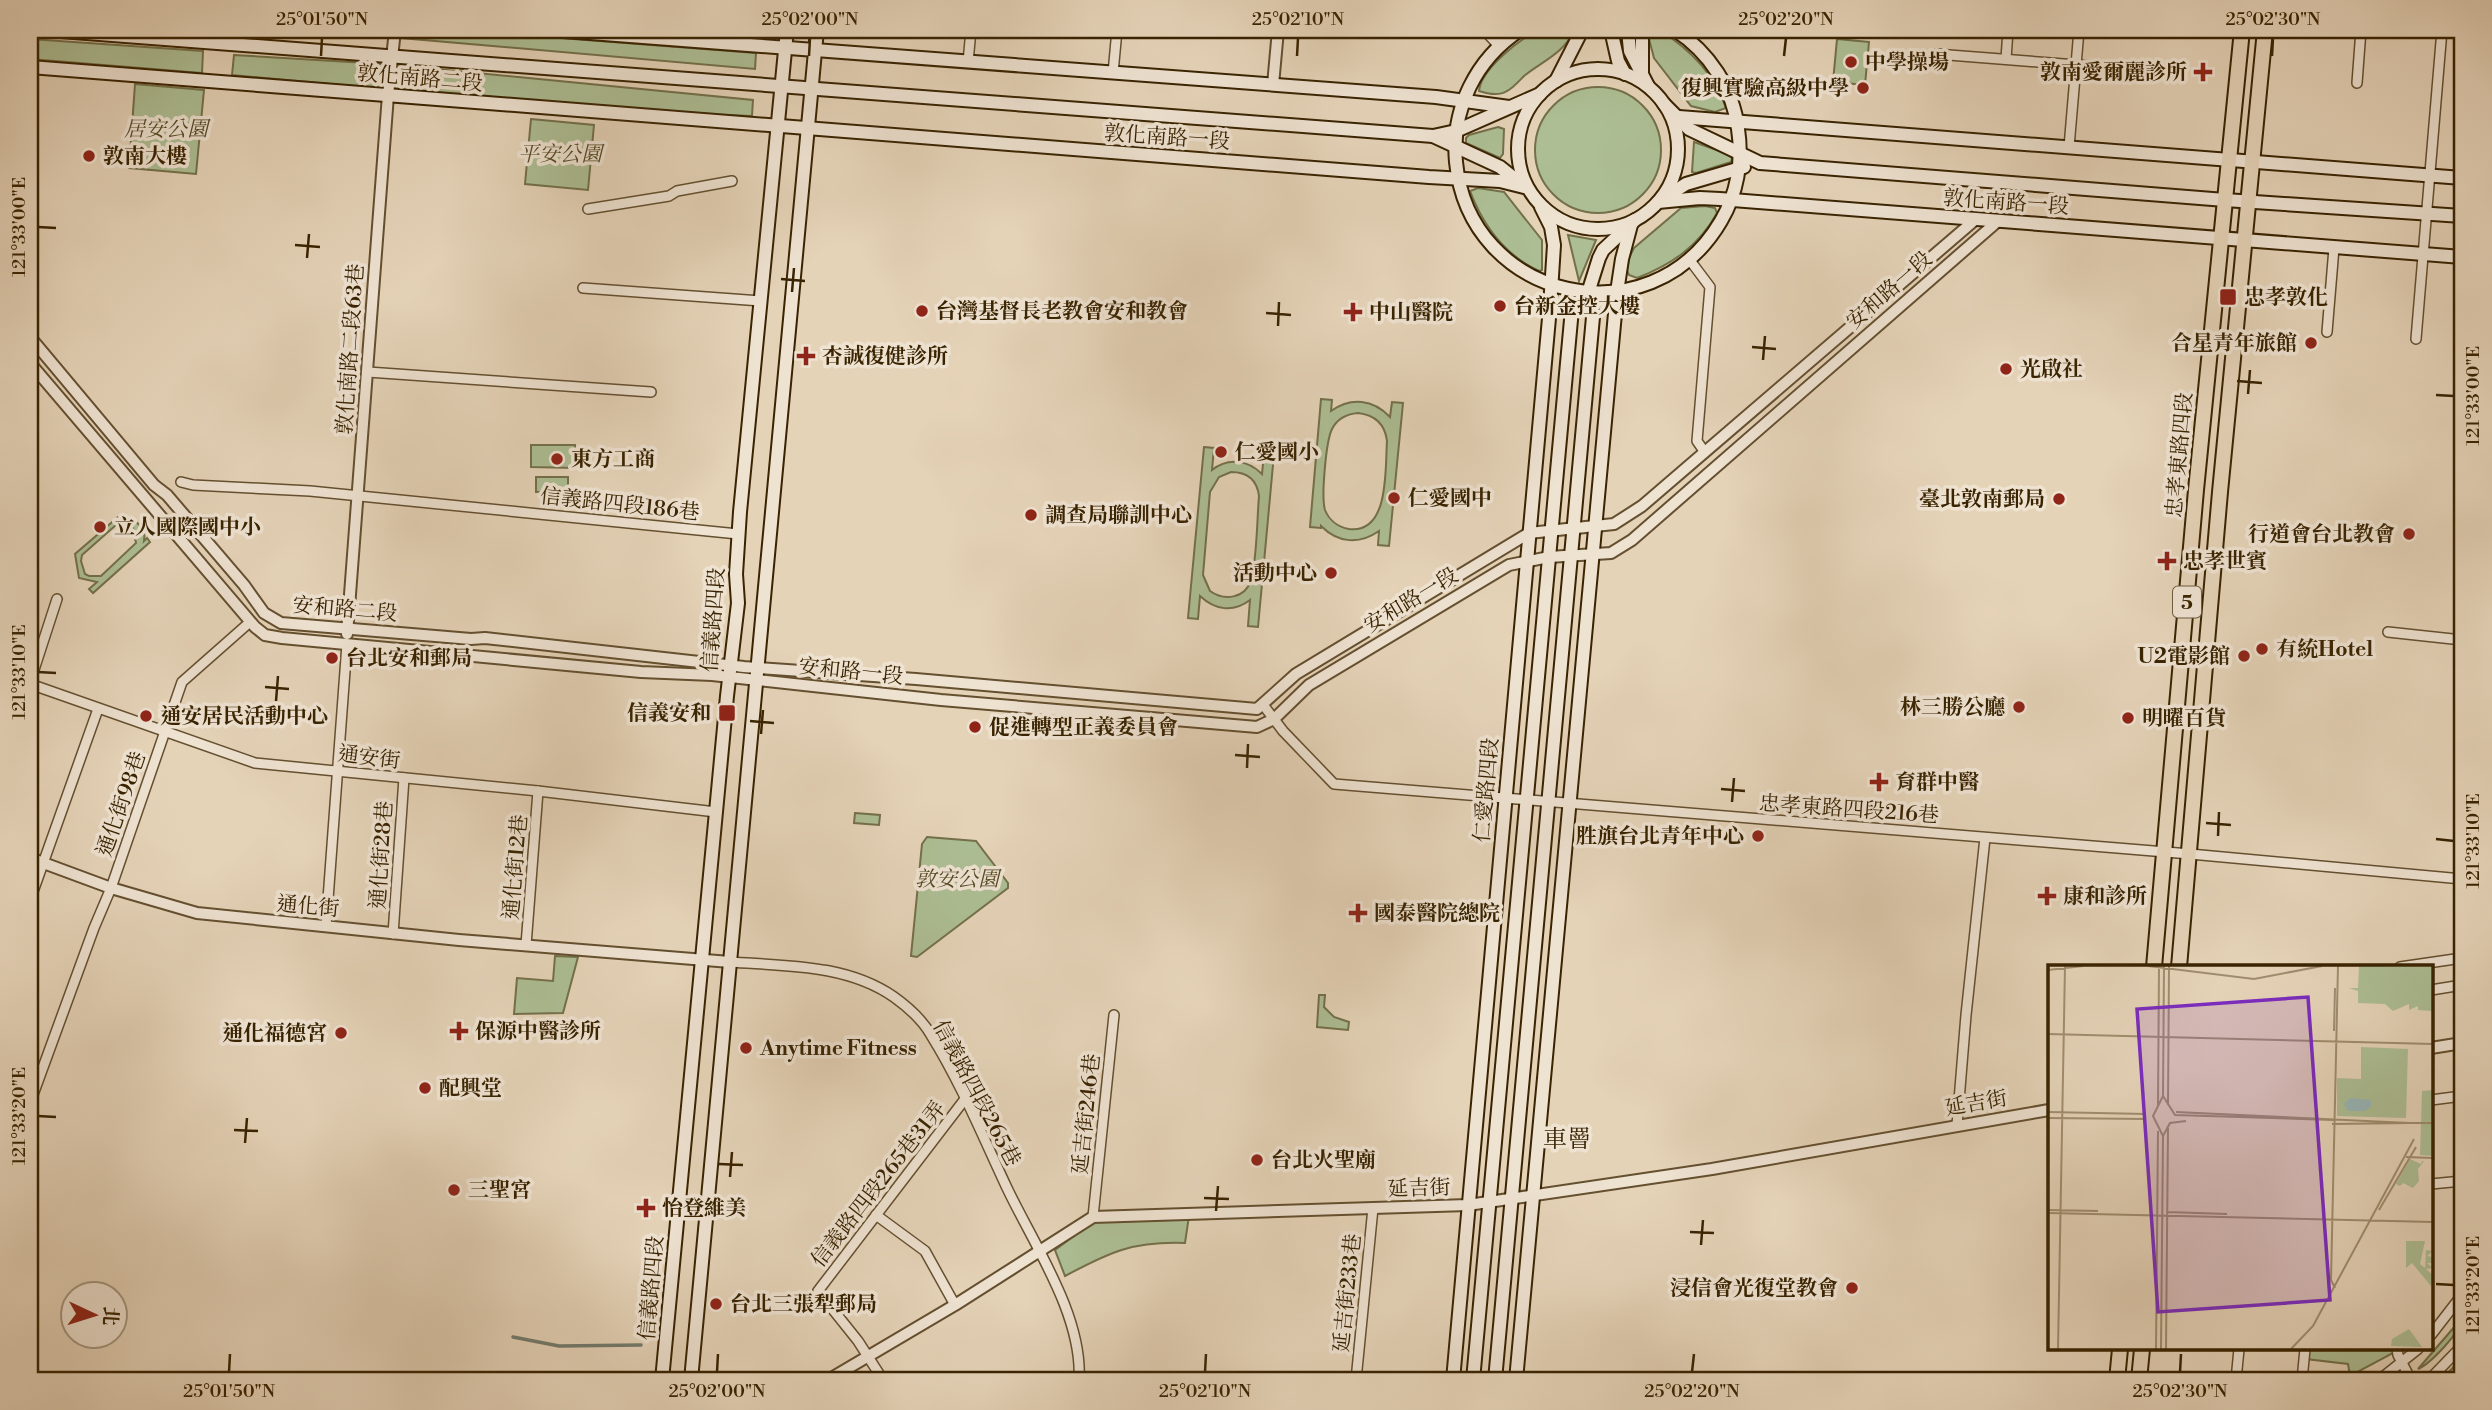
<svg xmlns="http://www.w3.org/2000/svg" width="2492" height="1410" viewBox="0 0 2492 1410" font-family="'Libre Bodoni','Noto Serif TC',serif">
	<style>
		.green { fill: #adbe94; stroke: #73704a; stroke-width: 2; fill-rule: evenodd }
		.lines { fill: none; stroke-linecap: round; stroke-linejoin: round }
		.stream { stroke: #727b6e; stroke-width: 3.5 }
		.minor-casing { stroke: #644f2f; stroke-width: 12 }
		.tertiary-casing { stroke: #644f2f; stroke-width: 14 }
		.secondary-casing { stroke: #392301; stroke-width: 16 }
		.primary-casing { stroke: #392301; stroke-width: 18 }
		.minor { stroke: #eee2d1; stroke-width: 9 }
		.tertiary { stroke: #eee2d1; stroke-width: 10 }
		.secondary { stroke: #eee2d1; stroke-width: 12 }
		.primary { stroke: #e5d3b8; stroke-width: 14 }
		.ticks { fill: none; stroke: #392301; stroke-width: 2.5 }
		.poi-dot { fill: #8f2418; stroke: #eee2d1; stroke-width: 2.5 }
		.labels { text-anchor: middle; stroke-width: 7; stroke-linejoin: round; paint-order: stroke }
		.shield { fill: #eee2d1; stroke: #6f5c3f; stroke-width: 2 }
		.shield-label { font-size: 19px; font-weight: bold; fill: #392301 }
		.poi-label { font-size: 21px; font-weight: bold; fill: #392301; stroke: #eee2d1; text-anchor: start }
		.street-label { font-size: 21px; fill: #392301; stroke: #eee2d1 }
		.park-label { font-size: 21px; font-style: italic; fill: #564a26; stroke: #eee2d1 }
		.quarter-label { font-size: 24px; fill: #392301; stroke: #eee2d1 }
		.inset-road { fill: none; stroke: #a08d6f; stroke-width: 2 }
		.view { fill: #7b2cbf; fill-opacity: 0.15; stroke: #7b2cbf; stroke-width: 3.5 }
		.inset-edge { fill: none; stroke: #392301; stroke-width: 3.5 }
		.neatline { fill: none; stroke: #392301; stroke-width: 2.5 }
		.ticks-label { font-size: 18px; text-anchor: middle; fill: #392301 }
	</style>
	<rect width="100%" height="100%" fill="#e5d3b8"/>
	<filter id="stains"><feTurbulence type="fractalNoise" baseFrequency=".00286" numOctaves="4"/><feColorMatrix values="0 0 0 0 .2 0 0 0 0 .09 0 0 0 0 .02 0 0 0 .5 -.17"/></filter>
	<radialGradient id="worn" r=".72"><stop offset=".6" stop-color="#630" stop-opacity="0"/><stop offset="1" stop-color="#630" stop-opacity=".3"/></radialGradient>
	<g class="green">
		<path d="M290,30h97l-1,6z"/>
		<path d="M402,30h52l302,23 -1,16 -354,-31z"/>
		<path d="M1538,30l35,1c-8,22 -32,31 -49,45 -5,5 -11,12 -17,15 -8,5 -19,3 -28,0 2,-22 40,-51 59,-61z"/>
		<path d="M1659,30c31,19 55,43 67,78l-11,4 -24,-6 -37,-48 -5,-19 4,-7z"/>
		<path d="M30,39l173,12 -1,22 -172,-14z"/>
		<path d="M1837,39l32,3 -4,43 -32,-3z"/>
		<path d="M234,55l150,9v25l-152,-14z"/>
		<path d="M395,65l358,35 -1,16 -80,-3 -277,-23z"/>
		<path d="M135,84l69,6 -8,84 -67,-6z"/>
		<circle cx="1598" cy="150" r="63"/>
		<path d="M531,119l63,6 -6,65 -63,-6z"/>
		<path d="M1498,127l6,2 -1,25 -3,4 -34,-15v-5l3,-3z"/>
		<path d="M1694,142l34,12 4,4 -1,4 -35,11 -4,-1z"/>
		<path d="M1478,188l26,4 38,48v30l-3,1c-34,-16 -56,-46 -69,-80z"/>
		<path d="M1705,206l10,2 2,5c-18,33 -46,52 -80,65l-8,-3 -2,-5 2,-12 5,-10 47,-40z"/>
		<path d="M1568,235l28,5 -17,41z"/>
		<path d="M1321,399l11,1 -1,11c20,-14 42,-12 59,6l2,-15 11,1 -14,143 -11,-1 1,-14c-20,14 -41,12 -58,-5v2l-11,-1zM1358,413c17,2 27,11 29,28 -2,27 3,93 -38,88 -11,-2 -20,-9 -24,-19 -4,-13 1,-69 7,-81 5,-10 15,-15 26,-16z"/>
		<path d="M531,445h44v23l-44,-1z"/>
		<path d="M1204,447l10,1 -2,22c16,-13 36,-10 50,4l2,-21 10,1 -16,173 -10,-1 2,-26c-17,13 -35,10 -50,-4l-2,23 -10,-1zM1231,472c16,0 26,8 28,24 -2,23 -2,64 -8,84 -6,19 -27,21 -41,11l-7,-16 7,-83 9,-15z"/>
		<path d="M536,477h32v14l-32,1z"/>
		<path d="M118,517c15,1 29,8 26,24l3,-3 3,4 -57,51 -4,-4 8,-7 -18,-4 -4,-24zM116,525h11l6,3 3,15 -35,33h-12l-4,-2 -4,-13 1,-6z"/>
		<path d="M855,813l25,2 -1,10 -25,-2z"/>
		<path d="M927,837l49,4 32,42v5l-91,69 -6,-1 11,-112z"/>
		<path d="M555,956l23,1 -15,56 -49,1 3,-36 36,3z"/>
		<path d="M1319,995h6l-1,12 10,10 15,5 -1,8 -31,-3z"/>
		<path d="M1189,1216l-4,27c-52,-2 -75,9 -120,33l-10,-26 39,-29z"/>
		<path d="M2462,1318c0,13 -32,46 -44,51z"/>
		<path d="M2307,1349h88v3l-45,24 -2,-12 -42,-5z"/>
		<path d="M2462,1358v22h-21z"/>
	</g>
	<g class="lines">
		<path class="stream" d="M513,1337l46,9 82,-1"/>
		<g class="minor-casing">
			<g id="minor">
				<path d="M1455,30l31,2 13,14"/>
				<path d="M1936,54l180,14"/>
				<path d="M2006,59l2,-29"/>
				<path d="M968,62l3,-32"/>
				<path d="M1113,73l4,-43"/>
				<path d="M2357,83l4,-53"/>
				<path d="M2069,147l10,-117"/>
				<path d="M588,209l81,-13 8,-5 55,-10"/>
				<path d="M1689,259l21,28 -13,154 7,10"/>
				<path d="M583,288l178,13"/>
				<path d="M2327,332l7,-84"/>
				<path d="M2416,339l26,-309"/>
				<path d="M368,372l283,20"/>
				<path d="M181,482l12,3 117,6 428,43"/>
				<path d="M2388,632l74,8"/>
				<path d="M30,682l27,-83"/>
				<path d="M30,684l225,79 283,28 178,21"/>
				<path d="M1264,706l19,25 51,53 856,70 272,25"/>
				<path d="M30,900l68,-191"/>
				<path d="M326,926l21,-282"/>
				<path d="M393,934l11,-156"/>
				<path d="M526,945l12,-154"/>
				<path d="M730,962c55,4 117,2 164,35 14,10 29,24 37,38 30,48 52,102 76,153 27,57 76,128 72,192"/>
				<path d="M2400,967l62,-9"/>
				<path d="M2431,990l31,-5"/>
				<path d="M2431,1100l31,-4"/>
				<path d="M30,1103l64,-175 17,-40 71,-206 68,-60"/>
				<path d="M1957,1125l9,-110 19,-177"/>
				<path d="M2431,1184l31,-3"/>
				<path d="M876,1215l49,36 30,54"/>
				<path d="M1093,1217l21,-202"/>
				<path d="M2431,1335l31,-40"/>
				<path d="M2397,1349l1,6 13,25"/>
				<path d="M883,1380l-25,-39 -40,-50 147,-192"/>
				<path d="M1356,1380l17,-172"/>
				<path d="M2236,1380l3,-31"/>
				<path d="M2302,1380l3,-31"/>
				<path d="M2379,1380l39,-31"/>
				<path d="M2429,1380l33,-34"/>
			</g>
		</g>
		<g class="tertiary-casing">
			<g id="tertiary">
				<path d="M1273,85l5,-55"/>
				<path d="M30,337l124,148 13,10 77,90 20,28 17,10 190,16 14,-1 259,29 172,12 341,30 39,-35 233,-141 85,-9 28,-18 334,-287"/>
				<path d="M30,363l225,264 10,8 17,3 359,34 71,3 229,25 316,27 17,-8 35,-34 200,-120 40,-8 62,-4 21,-13 366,-319"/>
				<path d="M347,634l41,-539 7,-65"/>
				<path d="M30,858l81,30 86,25 262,27 271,22"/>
				<path d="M2431,1048l31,-5"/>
				<path d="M828,1380l127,-75 138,-88 375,-12 244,-36 337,-59"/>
			</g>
		</g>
		<g class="secondary-casing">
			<g id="secondary">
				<path d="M47,30l1386,106 23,-5 84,-37"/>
				<path d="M551,30l885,67 73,10"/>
				<path d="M1520,30c-44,29 -69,79 -64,132 13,138 194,180 265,59 16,-27 22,-60 17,-92 -5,-41 -29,-77 -63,-99"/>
				<path d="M1611,30l7,31 7,13"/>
				<path d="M1628,30l2,21 18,35"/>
				<path d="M30,67l1399,110 71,4 24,6"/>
				<circle cx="1598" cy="149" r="80"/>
				<path d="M1642,75v-45"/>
				<path d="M1556,81l26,-51"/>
				<path d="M1664,104l25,25 71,34 465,37 237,16"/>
				<path d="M1679,117l783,61"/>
				<path d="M1433,136l67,31 21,17"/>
				<path d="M1664,198l22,-14 58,-17"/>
				<path d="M1658,202l42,-4 20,1 742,58"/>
				<path d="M662,1380l65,-684 11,-93 -2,-29 4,-62 47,-482"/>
				<path d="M691,1380l126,-1350"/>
				<path d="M1453,1380l97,-1073 4,-62 -3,-18 -10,-20"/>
				<path d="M1473,1380l99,-1071 16,-16"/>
				<path d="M1495,1380l98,-1063 -5,-24 11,-35 4,-8 32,-30"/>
				<path d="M1516,1380l101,-1088 5,-33 9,-34"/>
			</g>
		</g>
		<g class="primary-casing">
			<g id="primary">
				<path d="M2154,967l42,-477 46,-460"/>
				<path d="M2179,967l41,-475 45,-462"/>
				<path d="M2117,1380l3,-31"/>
				<path d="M2139,1380l3,-31"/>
			</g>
		</g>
		<use href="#minor" class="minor"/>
		<use href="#tertiary" class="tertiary"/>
		<use href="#secondary" class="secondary"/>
		<use href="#primary" class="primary"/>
	</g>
	<path class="ticks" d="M321,56l1,-18M809,56l1,-18M1297,56l1,-18M1784,56l2,-18M2272,56l1,-18M38,227l18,1M295,245l25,2M307,258l2,-24M781,279l24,2M792,292l2,-24M1266,313l25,2M1278,326l1,-24M1752,347l24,2M1763,360l2,-24M2237,381l25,2M2248,394l2,-24M2436,395l18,1M38,672l18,1M265,687l24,2M276,701l2,-25M750,721l24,2M761,734l2,-24M1235,755l25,2M1247,768l1,-24M1721,789l24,2M1732,802l2,-24M2206,823l25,2M2218,836l1,-24M2436,839l18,2M38,1116l18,1M234,1130l24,1M245,1143l2,-25M719,1164l24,1M730,1177l2,-25M1204,1198l25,1M1216,1211l2,-25M1690,1232l24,1M1701,1245l2,-25M2436,1284l18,1M229,1372l1,-18M717,1372l1,-18M1205,1372l1,-18M1692,1372l2,-18M2180,1372l1,-18"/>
	<g class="poi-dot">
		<circle cx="1851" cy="62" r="7"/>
		<path d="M2199.5 61.5h7v7h7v7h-7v7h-7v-7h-7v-7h7z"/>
		<circle cx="1863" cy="88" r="7"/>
		<circle cx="89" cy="156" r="7"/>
		<rect x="2219" y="288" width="18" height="18" rx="3.5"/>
		<circle cx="1500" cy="306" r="7"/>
		<circle cx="922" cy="311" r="7"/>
		<path d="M1349.5 301.5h7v7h7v7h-7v7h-7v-7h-7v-7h7z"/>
		<circle cx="2311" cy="343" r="7"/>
		<path d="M802.5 345.5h7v7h7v7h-7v7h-7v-7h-7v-7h7z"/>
		<circle cx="2006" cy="369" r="7"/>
		<circle cx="1221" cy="452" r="7"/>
		<circle cx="557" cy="459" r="7"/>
		<circle cx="1394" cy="498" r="7"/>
		<circle cx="2059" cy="499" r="7"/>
		<circle cx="1031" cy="515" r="7"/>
		<circle cx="100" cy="527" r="7"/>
		<circle cx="2409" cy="534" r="7"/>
		<path d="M2163.5 550.5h7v7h7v7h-7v7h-7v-7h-7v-7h7z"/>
		<circle cx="1331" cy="573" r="7"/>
		<circle cx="2262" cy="649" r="7"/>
		<circle cx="2244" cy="656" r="7"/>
		<circle cx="332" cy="658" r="7"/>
		<circle cx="2019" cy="707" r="7"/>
		<rect x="718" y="704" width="18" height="18" rx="3.5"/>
		<circle cx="146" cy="716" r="7"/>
		<circle cx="2128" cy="718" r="7"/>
		<circle cx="975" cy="727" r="7"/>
		<path d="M1875.5 771.5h7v7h7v7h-7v7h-7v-7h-7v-7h7z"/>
		<circle cx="1758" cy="836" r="7"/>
		<path d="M2043.5 885.5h7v7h7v7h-7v7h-7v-7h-7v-7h7z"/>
		<path d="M1354.5 902.5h7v7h7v7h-7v7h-7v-7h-7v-7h7z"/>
		<path d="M455.5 1020.5h7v7h7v7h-7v7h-7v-7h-7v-7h7z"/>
		<circle cx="341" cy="1033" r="7"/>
		<circle cx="746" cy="1048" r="7"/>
		<circle cx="425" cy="1088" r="7"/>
		<circle cx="1257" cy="1160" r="7"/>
		<circle cx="454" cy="1190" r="7"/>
		<path d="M642.5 1197.5h7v7h7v7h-7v7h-7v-7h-7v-7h7z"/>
		<circle cx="1852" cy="1288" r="7"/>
		<circle cx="716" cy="1304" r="7"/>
	</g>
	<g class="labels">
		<rect class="shield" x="2173" y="586.5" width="28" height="31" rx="5"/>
		<g class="shield-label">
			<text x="2187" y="609">5</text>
		</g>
		<g class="poi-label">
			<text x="1865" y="69">中學操場</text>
			<text x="2187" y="79" text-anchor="end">敦南愛爾麗診所</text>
			<text x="1849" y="95" text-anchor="end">復興實驗高級中學</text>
			<text x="103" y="163">敦南大樓</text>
			<text x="2244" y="304">忠孝敦化</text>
			<text x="1514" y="313">台新金控大樓</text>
			<text x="936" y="318">台灣基督長老教會安和教會</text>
			<text x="1369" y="319">中山醫院</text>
			<text x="2297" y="350" text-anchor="end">合星青年旅館</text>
			<text x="822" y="363">杏誠復健診所</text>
			<text x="2020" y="376">光啟社</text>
			<text x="1235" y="459">仁愛國小</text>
			<text x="571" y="466">東方工商</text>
			<text x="1408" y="505">仁愛國中</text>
			<text x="2045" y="506" text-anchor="end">臺北敦南郵局</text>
			<text x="1045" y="522">調查局聯訓中心</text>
			<text x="114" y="534">立人國際國中小</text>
			<text x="2395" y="541" text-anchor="end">行道會台北教會</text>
			<text x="2183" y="568">忠孝世賓</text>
			<text x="1317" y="580" text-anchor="end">活動中心</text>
			<text x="2276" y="656">有統Hotel</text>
			<text x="2230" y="663" text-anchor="end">U2電影館</text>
			<text x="346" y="665">台北安和郵局</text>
			<text x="2005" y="714" text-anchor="end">林三勝公廳</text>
			<text x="711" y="720" text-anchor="end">信義安和</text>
			<text x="160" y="723">通安居民活動中心</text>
			<text x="2142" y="725">明曜百貨</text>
			<text x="989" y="734">促進轉型正義委員會</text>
			<text x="1895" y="789">育群中醫</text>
			<text x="1744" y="843" text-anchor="end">胜旗台北青年中心</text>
			<text x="2063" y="903">康和診所</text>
			<text x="1374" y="920">國泰醫院總院</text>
			<text x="475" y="1038">保源中醫診所</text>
			<text x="327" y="1040" text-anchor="end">通化福德宮</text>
			<text x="760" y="1055">Anytime Fitness</text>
			<text x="439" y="1095">配興堂</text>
			<text x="1271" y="1167">台北火聖廟</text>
			<text x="468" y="1197">三聖宮</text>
			<text x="662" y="1215">怡登維美</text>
			<text x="1838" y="1295" text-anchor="end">浸信會光復堂教會</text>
			<text x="730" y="1311">台北三張犁郵局</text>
		</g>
		<g class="street-label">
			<text transform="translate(420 78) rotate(5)" y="7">敦化南路二段</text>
			<text transform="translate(1167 137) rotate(4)" y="7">敦化南路一段</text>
			<text transform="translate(2006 202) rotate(4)" y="7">敦化南路一段</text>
			<text transform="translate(1889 290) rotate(-41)" y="7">安和路一段</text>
			<text transform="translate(350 349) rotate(-86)" y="7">敦化南路二段63巷</text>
			<text transform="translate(2179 455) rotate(-85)" y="7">忠孝東路四段</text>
			<text transform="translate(620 504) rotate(6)" y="7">信義路四段186巷</text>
			<text transform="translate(1411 600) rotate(-31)" y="7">安和路一段</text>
			<text transform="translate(345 609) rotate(5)" y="7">安和路二段</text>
			<text transform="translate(713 620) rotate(-86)" y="7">信義路四段</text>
			<text transform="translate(851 671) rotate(6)" y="7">安和路一段</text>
			<text transform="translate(369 757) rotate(7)" y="7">通安街</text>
			<text transform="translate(1486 790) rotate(-85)" y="7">仁愛路四段</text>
			<text transform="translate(121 804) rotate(-71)" y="7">通化街98巷</text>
			<text transform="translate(1849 809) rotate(4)" y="7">忠孝東路四段216巷</text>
			<text transform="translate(381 855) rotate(-86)" y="7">通化街28巷</text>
			<text transform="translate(515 867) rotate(-85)" y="7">通化街12巷</text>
			<text transform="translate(308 906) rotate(5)" y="7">通化街</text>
			<text transform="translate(977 1093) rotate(62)" y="7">信義路四段265巷</text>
			<text transform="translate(1976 1103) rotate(-10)" y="7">延吉街</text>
			<text transform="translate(1086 1114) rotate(-84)" y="7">延吉街246巷</text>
			<text transform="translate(878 1184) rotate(-52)" y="7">信義路四段265巷31弄</text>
			<text transform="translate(1419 1188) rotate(-2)" y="7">延吉街</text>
			<text transform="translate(651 1288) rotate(-85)" y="7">信義路四段</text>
			<text transform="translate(1347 1293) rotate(-84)" y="7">延吉街233巷</text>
		</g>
		<g class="park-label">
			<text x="166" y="136">居安公園</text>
			<text x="560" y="161">平安公園</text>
			<text x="957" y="886">敦安公園</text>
		</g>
		<g class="quarter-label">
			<text x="1567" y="1147">車罾</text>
		</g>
	</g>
	<g transform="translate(2048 965)">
		<rect width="385" height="385" fill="#e5d3b8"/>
		<path d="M311,1l72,1 1,44 -14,-1v-4l-9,4v-6l-16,7 -8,-7 -27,-1v-12l-9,-3h9zM313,82l47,2 -2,69 -69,-2v-38l24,1zM385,125v66l-13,-1 2,-64zM362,194l11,5 1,-3h2l-6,8 1,12 -6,7 -10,-5 -3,3 -4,-2zM358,276h19l-5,23 5,4 1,-18 7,1 -6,5 6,1v6h-6l6,5 -7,1 7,6 -2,11 -19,-23 -6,5zM361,364l13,18 -31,-1 1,-7z" fill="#adbe94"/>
		<path d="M302,133l21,2v6l-6,5h-17l-4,-7z" fill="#98b6b7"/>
		<path class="inset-road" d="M100,1l106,13 68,-13M116,1l-1,130 12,19 159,5M0,5l35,-4M286,66l1,-43M0,69l385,10M120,140l1,-139M110,141l1,-140M0,147l98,2M128,147l233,11M0,153l98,1M360,158h25M284,159l77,-1M115,171l7,-13 16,-2M358,192l27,1M0,245l50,1M331,245l37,-63M119,247l60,2M0,248l385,9M287,323l-4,-8 7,-314M10,384l7,-383M108,384l2,-218M113,384l2,-213 -10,-20 10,-20M118,384l2,-221M243,384l22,-23 101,-187"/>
		<path class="view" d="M260,32l22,303 -172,12 -21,-303z"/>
		<rect width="385" height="385" class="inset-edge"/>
	</g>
	<rect width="2492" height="1410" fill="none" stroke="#e5d3b8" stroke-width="77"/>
	<g transform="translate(94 1315) rotate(94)"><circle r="33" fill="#eee2d1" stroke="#a6967e" stroke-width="2"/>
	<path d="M0-5L12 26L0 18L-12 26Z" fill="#8f2418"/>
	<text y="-10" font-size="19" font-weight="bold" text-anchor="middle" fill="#392301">北</text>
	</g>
	<rect x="38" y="38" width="2416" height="1334" class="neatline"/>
	<g class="ticks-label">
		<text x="322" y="25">25°01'50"N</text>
		<text x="810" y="25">25°02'00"N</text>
		<text x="1298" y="25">25°02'10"N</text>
		<text x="1786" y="25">25°02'20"N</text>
		<text x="2273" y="25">25°02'30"N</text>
		<text transform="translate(19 227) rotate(-90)" y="6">121°33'00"E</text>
		<text transform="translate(2473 396) rotate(-90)" y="6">121°33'00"E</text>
		<text transform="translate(19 672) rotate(-90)" y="6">121°33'10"E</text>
		<text transform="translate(2473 841) rotate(-90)" y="6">121°33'10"E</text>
		<text transform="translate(19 1116) rotate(-90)" y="6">121°33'20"E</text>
		<text transform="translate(2473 1285) rotate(-90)" y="6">121°33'20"E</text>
		<text x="229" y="1397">25°01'50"N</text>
		<text x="717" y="1397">25°02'00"N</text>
		<text x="1205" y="1397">25°02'10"N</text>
		<text x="1692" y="1397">25°02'20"N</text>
		<text x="2180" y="1397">25°02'30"N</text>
	</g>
	<rect width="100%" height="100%" filter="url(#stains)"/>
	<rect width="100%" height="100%" fill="url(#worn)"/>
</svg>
